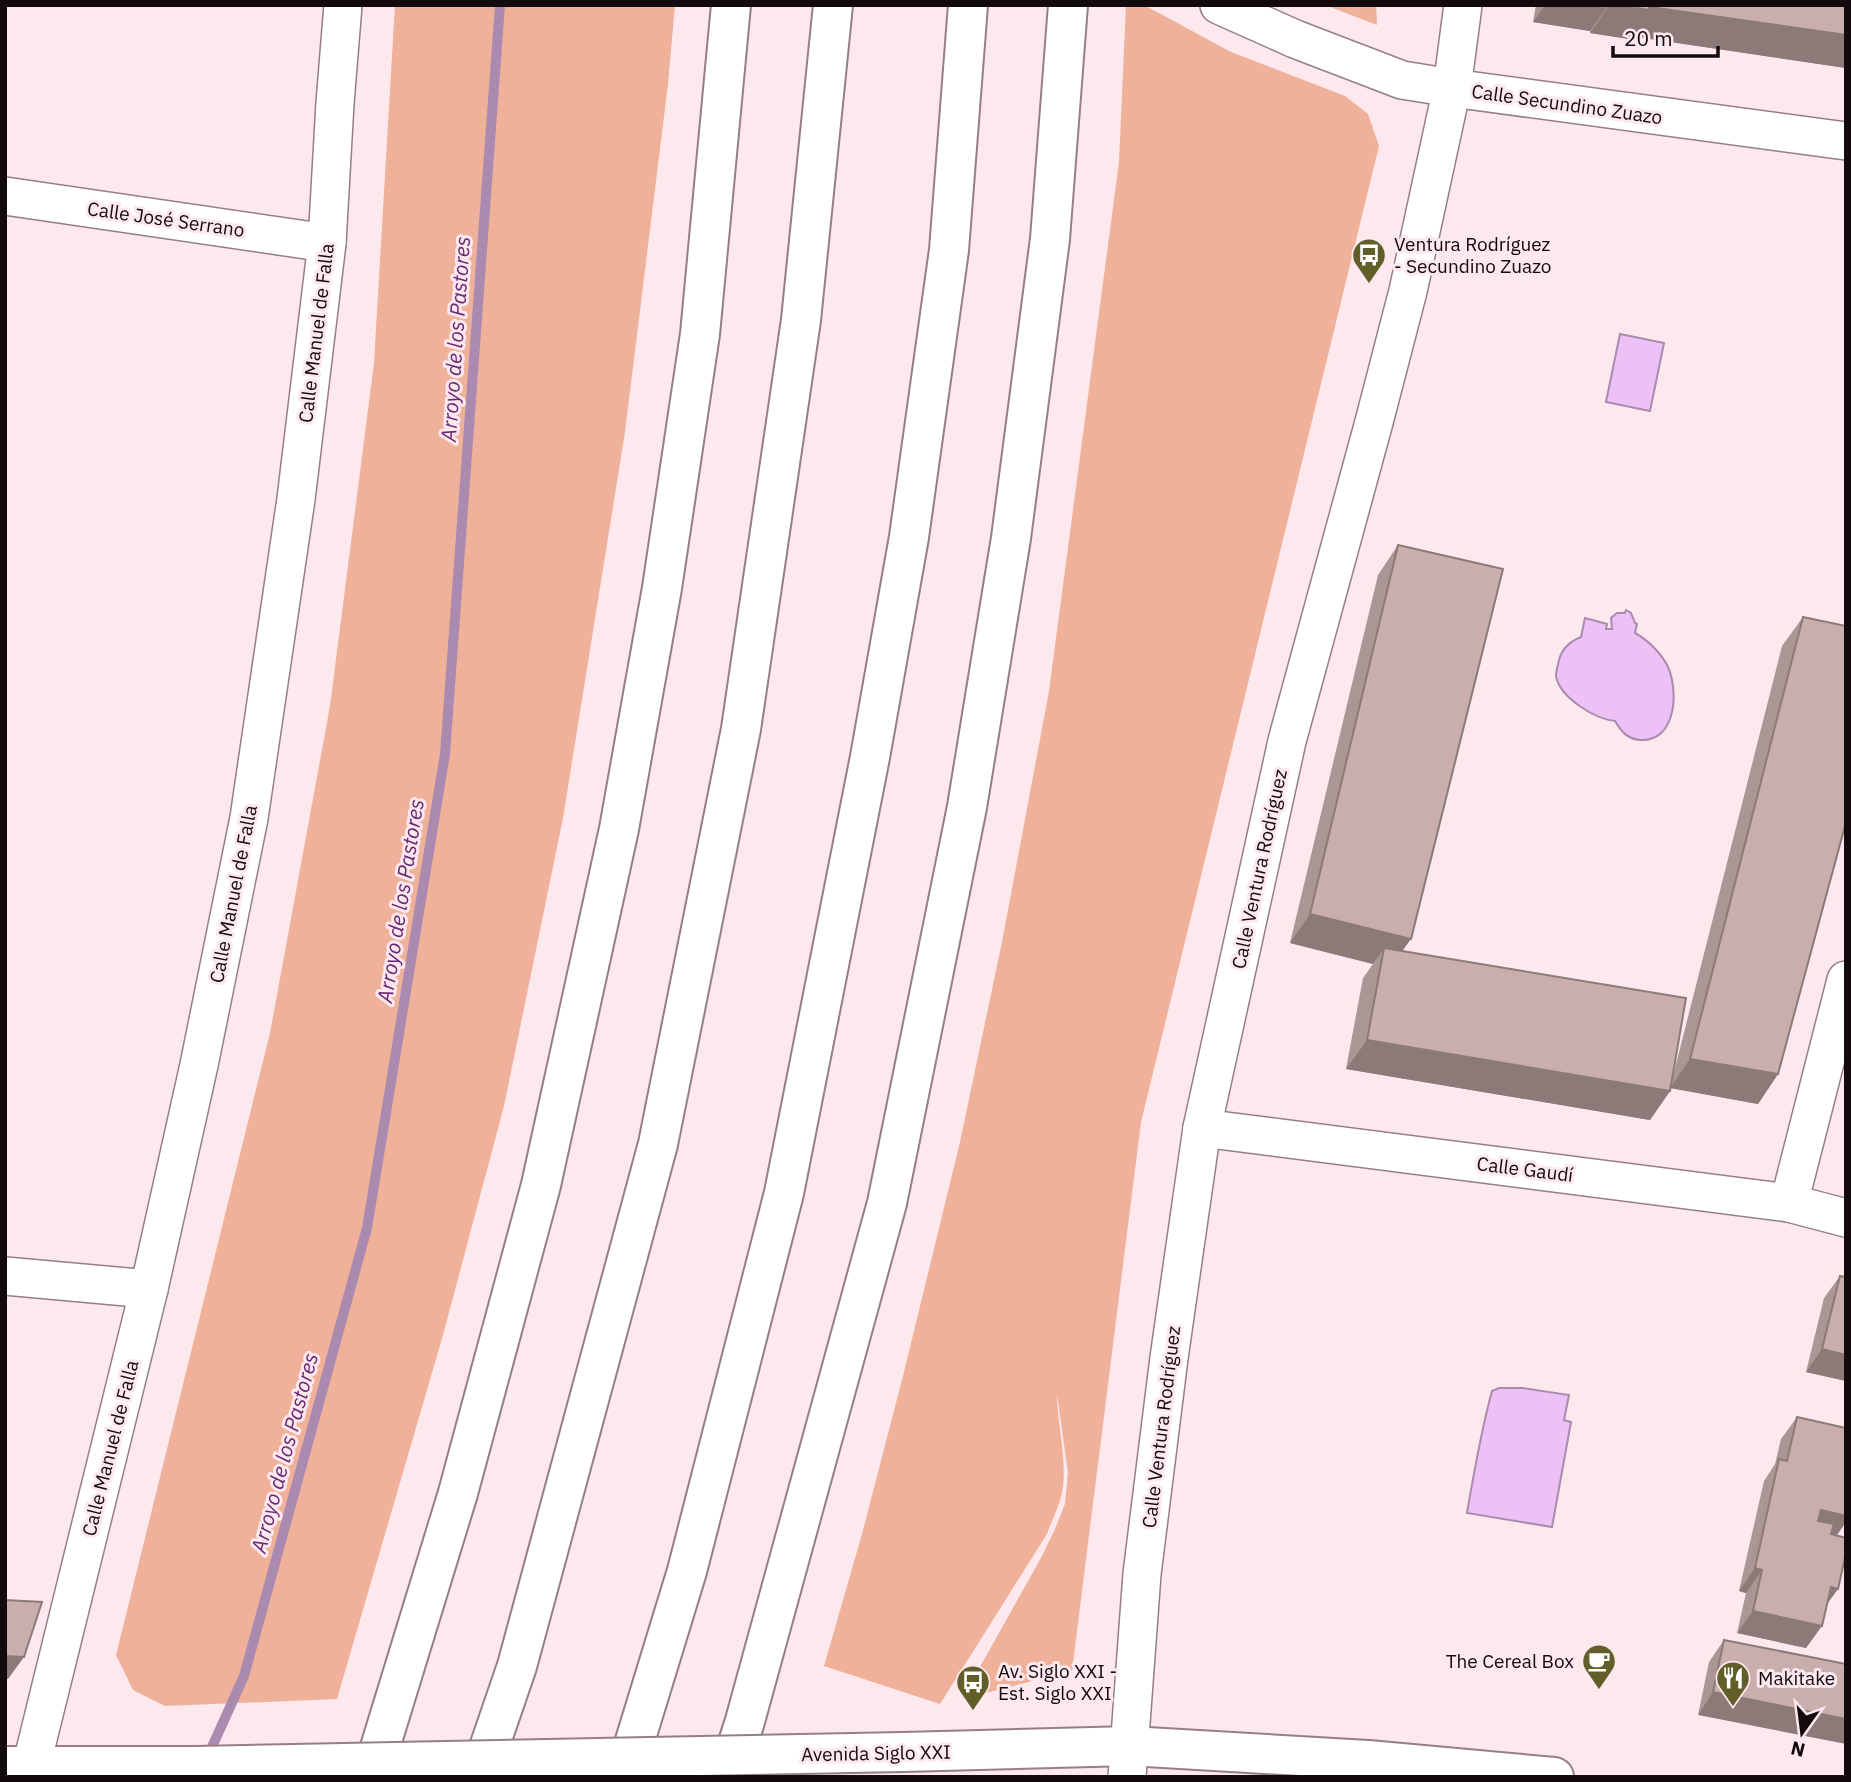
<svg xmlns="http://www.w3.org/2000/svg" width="1851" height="1782" viewBox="0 0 1851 1782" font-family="'IBM Plex Sans',sans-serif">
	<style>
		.green { fill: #efb199 }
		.water { fill: #ecc1f6; stroke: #ab8ab0; stroke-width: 2 }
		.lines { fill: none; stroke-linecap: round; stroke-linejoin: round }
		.stream { stroke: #ab8ab0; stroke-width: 10 }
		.street-casing { stroke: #967f84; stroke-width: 40 }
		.secondary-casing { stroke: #967f84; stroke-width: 42 }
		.highway-casing { stroke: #967f84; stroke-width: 42 }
		.street { stroke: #fff; stroke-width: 37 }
		.secondary { stroke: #fff; stroke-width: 38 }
		.highway { stroke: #fff; stroke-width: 38 }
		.secondary-bridge-casing { stroke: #967f84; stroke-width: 42; stroke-linecap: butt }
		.secondary-bridge { stroke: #fff; stroke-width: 38 }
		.wall { fill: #ac9695 }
		.shaded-wall { fill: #8c7a79 }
		.building { fill: #c8aead; stroke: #8c7a79; stroke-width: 2 }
		.labels { text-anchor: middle; stroke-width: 6; stroke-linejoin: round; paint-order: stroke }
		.street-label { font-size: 19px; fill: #120a0c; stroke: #fde8ed }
		.poi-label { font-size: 19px; fill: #120a0c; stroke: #fde8ed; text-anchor: start }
		.water-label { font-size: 21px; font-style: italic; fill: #682876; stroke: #fde8ed }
	</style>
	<rect width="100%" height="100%" fill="#fde8ed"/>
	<g class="green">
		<path d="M395,5h280l-7,79 -43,348 -62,386 -59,288 -61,229 -106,364 -172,7 -32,-16 -17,-35 154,-622 60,-327 44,-343z"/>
		<path d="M1126,5h18l87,47 114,44 23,18 11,32 -238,976 -69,549 -110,28 79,-141 14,-29 10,-25 3,-31 -11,-79c0,30 11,69 5,98 -3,15 -10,28 -15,42l-107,170 -116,-38 38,-132 42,-162 56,-230 42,-200 47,-251 70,-529z"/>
		<path d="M1325,5h51l1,20z"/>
	</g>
	<g class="water">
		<path d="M1620,334l44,9 -14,68 -44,-9z"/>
		<path d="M1626,610l5,3 4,10 2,1 -2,9c13,7 27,21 33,34 11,25 8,75 -28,73 -13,-1 -19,-9 -25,-19 -20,-2 -55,-23 -59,-45 0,-5 2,-11 3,-16 3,-11 12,-19 22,-23l4,-19 22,6 -1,5h6l-1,-11 6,-5h8z"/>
		<path d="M1499,1388h24l46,7 -5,25 7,2 -19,105 -85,-14c7,-41 14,-82 25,-122z"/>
	</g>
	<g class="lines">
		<path class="stream" d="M207,1758l37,-82 123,-448 78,-474 55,-749"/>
		<g class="street-casing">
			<g id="street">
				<path d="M1219,5l76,34 107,41 50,8 394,53"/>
				<path d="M5,196l322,47"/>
				<path d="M1202,1128l587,75 57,15"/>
				<path d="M1789,1203l57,-223"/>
				<path d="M5,1276l144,13"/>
				<path d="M27,1777l4,-10 118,-478 50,-224 50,-247 47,-319 31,-256 8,-140 8,-98"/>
				<path d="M1127,1777l15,-203 27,-216 33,-230 85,-387 87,-319 34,-131 44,-203 11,-83"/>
			</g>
		</g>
		<g class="secondary-casing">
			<g id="secondary">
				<path d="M903,1752l227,-6 238,14 186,17"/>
				<path d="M5,1766h191"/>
			</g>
		</g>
		<g class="highway-casing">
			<g id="highway">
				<path d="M371,1777l87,-284 83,-308 78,-356 43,-241 38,-254 31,-329"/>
				<path d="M479,1777l38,-111 141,-522 83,-415 60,-409 32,-315"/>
				<path d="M624,1777l63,-206 97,-378 86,-436 39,-220 40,-287 19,-245"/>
				<path d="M727,1777l18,-56 142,-518 80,-396 44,-269 39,-299 18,-234"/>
			</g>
		</g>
		<use href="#street" class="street"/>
		<use href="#secondary" class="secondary"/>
		<use href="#highway" class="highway"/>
		<g class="secondary-bridge-casing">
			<path id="secondary-bridge" d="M196,1766l707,-14"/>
		</g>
		<use href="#secondary-bridge" class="secondary-bridge"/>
	</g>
	<g class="wall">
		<path d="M1536,5h310v63l-216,-32 -1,3 -39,-6v-2l-57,-9z"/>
		<path d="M1398,545l4,406 271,125 109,-430 21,-29 -25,457 -20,30 -87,-16 -1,3 -20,29 -304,-51 17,-91 10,-14 -83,-21 88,-368z"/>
		<path d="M1840,1276l6,1v104l-40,-9 18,-74z"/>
		<path d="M1797,1417l49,11v94l-10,14 -9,68 -21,44 -69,-15 9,-40 -7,-2 25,-110 11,-17 6,-25z"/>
		<path d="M1724,1640l122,24 -148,51 11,-53z"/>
	</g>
	<g class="shaded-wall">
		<path d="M1545,5h63l-18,26 -57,-9z"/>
		<path d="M1609,5l40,2 197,28v33l-216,-32 -1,3 -39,-6z"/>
		<path d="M1310,914l101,25 -21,29 -6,-20 -11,16 -83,-21z"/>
		<path d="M1367,1040l303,51 -20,29 -304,-51z"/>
		<path d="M1690,1059l88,15 -20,30 -88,-16z"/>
		<path d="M1822,1349l24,6v26l-40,-9z"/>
		<path d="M1821,1510l25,6v6l-12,17 -29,-6z"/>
		<path d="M1755,1568l7,2 -16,23 -7,-2z"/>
		<path d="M1831,1587l7,2 -16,22z"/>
		<path d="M1753,1611l69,15 -16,22 -69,-15z"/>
		<path d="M5,1656l19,1 -16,22h-3z"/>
		<path d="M1713,1692l133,27v25l-148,-29z"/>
	</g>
	<g class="building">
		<path d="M1621,5h225v30l-197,-28v3z"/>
		<path d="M1398,545l105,24 -92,370 -101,-25z"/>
		<path d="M1803,617l43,9v196l-68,252 -88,-15z"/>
		<path d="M1384,948l302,50 -16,93 -303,-51z"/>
		<path d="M1840,1276l6,1v78l-24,-6z"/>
		<path d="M1797,1417l49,11v88l-25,-6 -3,11 16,3 -3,10 15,4v15l-8,36 -7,-2 -9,39 -69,-15 9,-41 -7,-2 24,-109 8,2z"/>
		<path d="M5,1600l37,2 -18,55 -19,-1z"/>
		<path d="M1724,1640l122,24v55l-133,-27z"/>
	</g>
	<defs>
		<g id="bus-pin" transform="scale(1.75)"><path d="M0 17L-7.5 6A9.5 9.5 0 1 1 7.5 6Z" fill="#615e2a" stroke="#fde8ed"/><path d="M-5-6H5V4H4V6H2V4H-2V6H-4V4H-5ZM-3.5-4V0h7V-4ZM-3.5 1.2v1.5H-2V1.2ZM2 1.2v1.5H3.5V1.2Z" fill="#fff"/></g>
		<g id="cafe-pin" transform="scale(1.75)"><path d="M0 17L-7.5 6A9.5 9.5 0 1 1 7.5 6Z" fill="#615e2a" stroke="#fde8ed"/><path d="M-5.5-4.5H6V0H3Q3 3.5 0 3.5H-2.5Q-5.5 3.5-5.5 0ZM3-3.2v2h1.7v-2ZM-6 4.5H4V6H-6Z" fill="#fff"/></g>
		<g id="restaurant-pin" transform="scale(1.75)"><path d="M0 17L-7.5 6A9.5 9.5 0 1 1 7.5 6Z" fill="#615e2a" stroke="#fde8ed"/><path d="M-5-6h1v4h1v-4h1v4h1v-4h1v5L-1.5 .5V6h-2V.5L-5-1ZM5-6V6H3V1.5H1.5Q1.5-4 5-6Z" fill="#fff"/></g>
	</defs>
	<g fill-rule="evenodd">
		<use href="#bus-pin" x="1369" y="255"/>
		<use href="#cafe-pin" x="1599" y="1661"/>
		<use href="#restaurant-pin" x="1733" y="1678"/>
		<use href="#bus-pin" x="973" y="1682"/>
	</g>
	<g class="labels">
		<g class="street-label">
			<text transform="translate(1567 104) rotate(8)" y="7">Calle Secundino Zuazo</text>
			<text transform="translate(166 219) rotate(8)" y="7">Calle José Serrano</text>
			<text transform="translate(316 333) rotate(-83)" y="7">Calle Manuel de Falla</text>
			<text transform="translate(1259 869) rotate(-78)" y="7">Calle Ventura Rodríguez</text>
			<text transform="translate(233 894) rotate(-79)" y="7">Calle Manuel de Falla</text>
			<text transform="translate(1525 1169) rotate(7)" y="7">Calle Gaudí</text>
			<text transform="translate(1161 1427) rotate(-83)" y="7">Calle Ventura Rodríguez</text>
			<text transform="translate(110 1448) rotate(-76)" y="7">Calle Manuel de Falla</text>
			<text transform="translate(876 1753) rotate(-1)" y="7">Avenida Siglo XXI</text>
		</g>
		<g class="poi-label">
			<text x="1394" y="251">Ventura Rodríguez<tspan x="1394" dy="22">- Secundino Zuazo</tspan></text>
			<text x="1574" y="1668" text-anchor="end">The Cereal Box</text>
			<text x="998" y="1678">Av. Siglo XXI -<tspan x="998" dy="22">Est. Siglo XXI</tspan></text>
			<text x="1758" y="1685">Makitake</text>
		</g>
		<g class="water-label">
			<text transform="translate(456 339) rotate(-86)" y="7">Arroyo de los Pastores</text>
			<text transform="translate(401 901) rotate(-81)" y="7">Arroyo de los Pastores</text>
			<text transform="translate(285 1453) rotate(-75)" y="7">Arroyo de los Pastores</text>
		</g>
	</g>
	<rect width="1851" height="1782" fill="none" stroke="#120a0c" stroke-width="14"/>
	<g transform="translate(1802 1733) rotate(194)" stroke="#fde8ed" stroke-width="5" paint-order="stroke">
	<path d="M0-5L12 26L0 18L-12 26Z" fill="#120a0c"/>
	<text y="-10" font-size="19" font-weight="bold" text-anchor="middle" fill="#120a0c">N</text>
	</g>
	<path d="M1613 46v10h105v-10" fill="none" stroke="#120a0c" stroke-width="3.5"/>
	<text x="1624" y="46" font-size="21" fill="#120a0c" stroke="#fde8ed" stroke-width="5" paint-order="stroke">20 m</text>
</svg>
